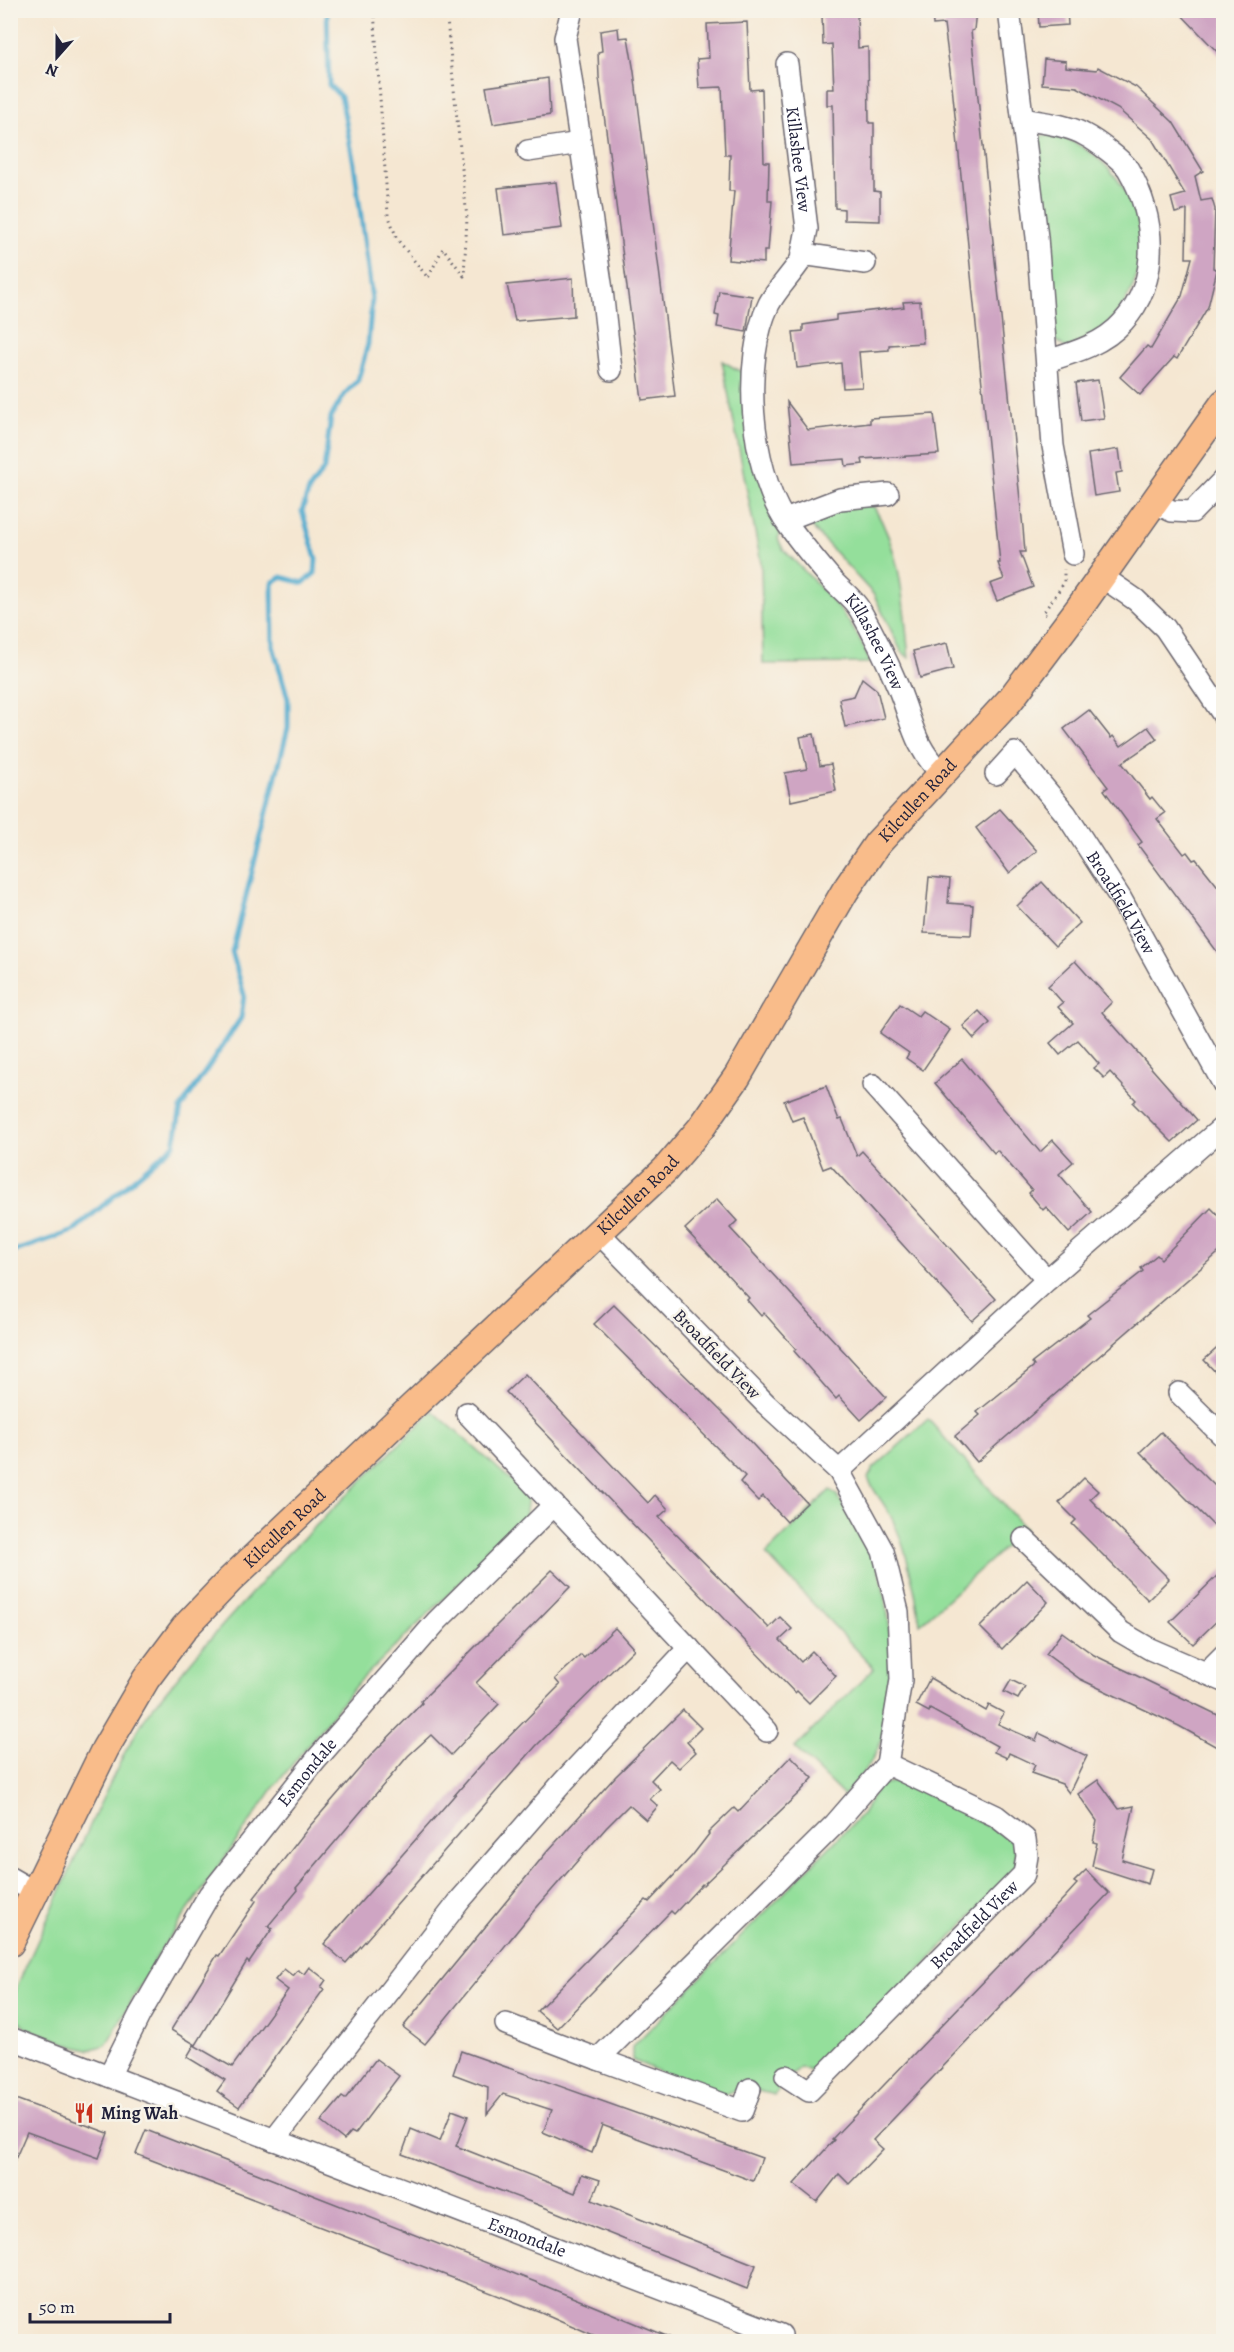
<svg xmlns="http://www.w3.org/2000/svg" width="1234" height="2352" viewBox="0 0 1234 2352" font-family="Alegreya,serif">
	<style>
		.green { fill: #94df9b; stroke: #5b806b; stroke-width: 1.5 }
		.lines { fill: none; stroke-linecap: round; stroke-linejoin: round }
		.stream { stroke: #50aace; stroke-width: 5 }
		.building { fill: #cfa5c3 }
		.minor-casing { stroke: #6c6770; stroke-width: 24 }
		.major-casing { stroke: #6c6770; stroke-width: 30 }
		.path { stroke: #6c6770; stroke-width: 3; stroke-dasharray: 1.5 4.5; stroke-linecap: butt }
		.minor { stroke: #fff; stroke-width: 21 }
		.major { stroke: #f9bc8a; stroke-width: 27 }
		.labels { text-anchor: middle; stroke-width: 5; stroke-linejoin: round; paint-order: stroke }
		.street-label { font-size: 18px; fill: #22223b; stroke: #f7f3e8 }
		.poi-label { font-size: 18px; font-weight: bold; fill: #22223b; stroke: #f7f3e8; text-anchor: start }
	</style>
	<rect width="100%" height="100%" fill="#f7f3e8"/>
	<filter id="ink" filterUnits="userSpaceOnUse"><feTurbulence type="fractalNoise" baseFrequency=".0167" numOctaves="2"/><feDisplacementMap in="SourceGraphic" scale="12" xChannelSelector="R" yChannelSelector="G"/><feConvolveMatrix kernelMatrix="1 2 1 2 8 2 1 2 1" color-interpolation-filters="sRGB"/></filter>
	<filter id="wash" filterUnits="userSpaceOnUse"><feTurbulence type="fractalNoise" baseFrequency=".008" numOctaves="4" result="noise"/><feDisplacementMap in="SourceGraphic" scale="24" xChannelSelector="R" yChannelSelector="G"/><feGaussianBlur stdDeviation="1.35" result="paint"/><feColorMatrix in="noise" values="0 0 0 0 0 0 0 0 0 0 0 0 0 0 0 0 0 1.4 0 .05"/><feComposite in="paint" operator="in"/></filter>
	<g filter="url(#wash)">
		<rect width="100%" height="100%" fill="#f5e7d2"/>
		<g class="green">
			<path d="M1054,134c83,28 118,125 53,191 -11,10 -27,17 -40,24l-14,-11 -18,-194 6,-8z"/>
			<path d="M722,361l27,15 32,154 -3,9 5,10c33,35 71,67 87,114l-107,1 -2,-101z"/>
			<path d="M859,502l15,5c29,49 29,96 35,151l-8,-7 -27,-56 -64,-70 8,-12z"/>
			<path d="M433,1411l95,84 -3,24 -169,166 -81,101 -113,162 -56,97 -18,5 -12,-3 -52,-20 -13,-17 6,-24 82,-180 27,-56 22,-37 54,-65 85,-94z"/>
			<path d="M928,1419l97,110 -105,95c-4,-32 -15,-83 -31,-111 -7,-13 -16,-22 -21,-35l5,-9z"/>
			<path d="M830,1490l7,5c12,20 31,42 38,63 18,52 27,153 -3,202 -7,13 -19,24 -28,36l-49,-48 79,-80 -108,-114z"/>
			<path d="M902,1780l113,61 2,27 -196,207 -21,-8 -26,28 -32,-8 -23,10 -87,-37v-13l230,-233 17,-29z"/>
		</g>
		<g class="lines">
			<path class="stream" d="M10,1253l63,-22 101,-86 7,-37 60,-90 3,-23 -12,-43 56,-224v-29l-15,-53 -1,-63 9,-6 22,6 12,-10 1,-14 -14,-48 7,-21 15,-21 7,-52 13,-22 14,-15 10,-36 4,-45 -18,-135 -13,-67 -12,-12 -2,-75"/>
		</g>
		<g id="blocks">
			<g class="building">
				<path d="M932,10h44l-2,20 -3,1 52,497 2,24h-5l13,35 -36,14 -7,-17 14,-5 -6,-16h2l-48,-477 -8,-62 -11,1z"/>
				<path d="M1038,10h29l1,15 -29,2z"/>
				<path d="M1177,10h42l5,6v43z"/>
				<path d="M857,14l1,34 10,-1 1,76h5v68l6,1v29l-36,-1v-11l-9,-1 -2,-103h-6v-16h7l-2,-45 -9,1 -1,-30z"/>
				<path d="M747,22l3,68 12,-1 2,73h5l-1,39h4l-4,50h-4v12l-36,-3 6,-69h-5l1,-36h-5l-3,-68 -23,1 -2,-29 12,-1 -2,-34z"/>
				<path d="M618,28l1,10 9,-1 6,35 41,324 -33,4 -43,-323 -1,-25 4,-1 -2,-20z"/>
				<path d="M1044,59l22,2v6l31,3 1,-3 38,20 37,35 30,49 -8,5 6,25 11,-2 3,10 -2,59 4,2 -9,37 -31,52 -3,-2 -34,38 -20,-18 27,-31 4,3 31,-53 10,-38h-6l1,-48 -12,3 -4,-15 14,-4 -33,-55 -34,-30 -41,-22 -35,-3z"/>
				<path d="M548,78l2,37 -57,9 -7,-37z"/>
				<path d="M556,182l6,46 -58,7 -6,-47z"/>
				<path d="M573,278l1,38 -59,5 -8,-36z"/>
				<path d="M719,291l33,5 -6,36 -29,-5 2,-11 -4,-1z"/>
				<path d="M920,301l3,42 -34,2v5l-30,2 3,35 -19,1 -2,-25 -44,5 -4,-36 10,-1v-6l33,-5v-5l68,-8 -1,-5z"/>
				<path d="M1098,380l6,38 -23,3 -5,-38z"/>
				<path d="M787,402l21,28 62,-7v-5l64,-4 5,40 -77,5 1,5 -17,2 -1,-7 -52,4z"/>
				<path d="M1119,449l3,23 -6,1 3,19 -25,4 -6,-42z"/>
				<path d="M947,643l6,26 -33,9 -7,-27z"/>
				<path d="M862,678l15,12 7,28 -39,9 -6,-28 15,-3z"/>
				<path d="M1089,710l22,28 2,-2 8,10 27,-19 9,12 -35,24 28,36 2,-2 13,16 -8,6 27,35 3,-2 6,8 3,-1 28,35v67l-86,-116 4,-3 -38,-52 4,-3 -44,-58z"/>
				<path d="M814,734l6,32 11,-2 5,27 -45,10 -6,-28 22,-4 -7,-32z"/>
				<path d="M1000,809l37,42 -28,22 -33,-45z"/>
				<path d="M929,877l21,2 -2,24 25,2 -2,30 -47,-2z"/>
				<path d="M1042,882l38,41 -25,23 -38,-40z"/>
				<path d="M1075,961l37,41 -10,10 95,108 -25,22 -39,-39 3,-3 -26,-28 -6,6 -10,-10 5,-4 -21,-24 -18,15 -10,-12 23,-20 -15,-16 5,-4 -15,-17z"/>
				<path d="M900,1004l18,12 4,-5 28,19 -27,40 -17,-12 3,-5 -29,-20z"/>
				<path d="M979,1011l11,12 -16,16 -11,-13z"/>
				<path d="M962,1059l78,93 13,-12 20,22 -14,12 33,38 -23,21 -23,-26 -3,3 -14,-17 3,-3 -35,-40 -3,3 -59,-70z"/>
				<path d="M826,1086l13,34 3,-1 15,37 5,-5 134,148 -24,22 -141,-155 -8,3 -20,-52 -11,4 -8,-20z"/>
				<path d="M717,1199l20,22 -7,7 156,169 -25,23 -22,-24 -3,3 -42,-48 2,-2 -32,-36 -3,3 -14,-16 2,-2 -64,-69z"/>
				<path d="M1211,1208l13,13v27l-247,214 -22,-26 25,-21 -3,-3 57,-46 -2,-3 58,-45 -3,-3 56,-44 -2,-3 16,-13 4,4z"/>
				<path d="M614,1305l116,115 77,83 -20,19 -24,-26 -5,5 -18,-19 5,-6 -8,-8 -143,-144z"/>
				<path d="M1224,1342v39l-20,-21z"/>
				<path d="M525,1374l123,129 7,-8 13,14 -9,8 110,111 11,-11 12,12 -12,11 21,22 11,-11 24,25 -27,27 -12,-12 -2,2 -289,-301z"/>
				<path d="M1161,1432l63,63v26l-8,7 -76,-76z"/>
				<path d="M1084,1478l14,13 -8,8 79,80 -21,21 -76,-76 4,-4 -17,-17z"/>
				<path d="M1224,1569v45l-31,30 -23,-22z"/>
				<path d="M552,1570l18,17 -94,96 23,21 -48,51 -20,-20 -23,21 -112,132 2,2 -30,36 4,3 -23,34 -2,-2 -51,84 -25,-15 46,-75 2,1 37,-55 -2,-3 55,-71 64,-74 49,-50 -1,-2z"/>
				<path d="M1027,1580l21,22 -46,47 -22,-22z"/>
				<path d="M615,1628l19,21 -98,97 -190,217 -22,-19 157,-179 79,-80 -5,-6 26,-24 3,3z"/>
				<path d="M1062,1632l32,23 130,63v33l-45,-25 -99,-47 -34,-25z"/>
				<path d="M930,1678l56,33 3,-6 15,8 -6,11 38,17 3,-8 48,23 -18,37 -7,-9 -31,-11 4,-8 -26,-12 -2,5 -13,-6 3,-6 -67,-37 -1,3 -13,-7z"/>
				<path d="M1011,1680l14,7 -7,12 -14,-7z"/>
				<path d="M683,1710l18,18 -14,14 9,10 -17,16 -9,-8 -19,20 9,9 -10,10 8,7 -12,14 -17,-15 -23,23 -75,86 -106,130 -22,-17 143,-174 69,-76z"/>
				<path d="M791,1756l22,22 -12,13 -98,94 -1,-1 -28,30 -3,-3 -114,117 -20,-17 109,-111 3,2 43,-46 17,-22 -1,-1 26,-25 4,4z"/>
				<path d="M1098,1780l21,29 15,-3 -12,54 30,9 -4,15 -56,-18 5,-23 -4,-1 4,-21 -19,-27z"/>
				<path d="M1086,1870l23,23 -236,247 10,9 -34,35 -10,-10 -22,28 -23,-18 40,-44 -2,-1 234,-243 11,-12 -3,-2z"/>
				<path d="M309,1967l17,13 -5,7 3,2 -85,118 -22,-16 8,-11 -38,-23 7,-12 38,22 56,-77 -13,-10 9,-11 9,7 5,-6 6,4z"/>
				<path d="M461,2051l301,107 -9,23 -151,-56 -10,28 -49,-21 9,-22 -49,-16 -16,20 1,-27 -35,-13z"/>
				<path d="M376,2059l23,17 -44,58 -4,-2 -7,8 -23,-18 21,-25 3,2z"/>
				<path d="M10,2097l98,36 -9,25 -72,-26 -17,39z"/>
				<path d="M452,2110l16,6 -12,30 119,47 7,-19 18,6 -8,20 164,65 -9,24 -211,-85 -134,-50 9,-25 29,12z"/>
				<path d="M146,2130l392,153 143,59h-72l-68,-30 -270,-104v-2l-135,-52z"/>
			</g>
		</g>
	</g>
	<g filter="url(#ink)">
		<use href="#blocks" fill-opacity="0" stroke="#6c6770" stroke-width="1.5"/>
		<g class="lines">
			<g class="minor-casing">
				<g id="minor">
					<path d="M572,10l-7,28 37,252 9,80"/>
					<path d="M1009,10l28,227 16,209 20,108"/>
					<path id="s1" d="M787,64l20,165 -5,25"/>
					<path d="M1024,119c18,4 45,6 61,16 10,5 37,25 43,34 27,46 34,110 -5,153 -19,22 -50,31 -76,39"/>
					<path d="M528,151l52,-8"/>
					<path id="s2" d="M865,263l-63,-9 -1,6c-10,15 -24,29 -32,44 -28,57 -18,163 15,215 14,21 32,42 48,61 9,10 21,18 28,30 14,24 27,51 38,77 16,39 14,55 44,88"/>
					<path d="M1152,502l20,9 20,1 32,-33"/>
					<path d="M785,520l55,-21 48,-5"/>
					<path d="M1101,576l35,24 29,28 59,88"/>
					<path id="s3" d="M996,774l19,-21 51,61 55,85 103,186"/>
					<path d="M873,1085l174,195"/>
					<path d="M1179,1393l45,44"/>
					<path d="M467,1413l300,318"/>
					<path d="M839,1471l208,-191 177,-154"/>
					<path d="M1024,1539l97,93 29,17 74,32"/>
					<path d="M1207,1672l17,-17"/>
					<path d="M10,1878l26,15"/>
					<path d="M506,2024l92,35 237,-235 52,-60 14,-84 -3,-68 -15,-61 -44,-80 -73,-67 -168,-172"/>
					<path id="s4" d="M10,2038l771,297"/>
					<path d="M598,2059l144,52 8,-22"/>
					<path id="s5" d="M109,2076l31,-62 69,-119 107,-135 121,-139 117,-116"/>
					<path id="s6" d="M786,2076l23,15 215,-217 3,-18 -2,-17 -29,-23 -109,-52"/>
					<path d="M274,2140l187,-241 103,-118 125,-133"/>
				</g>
			</g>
			<g class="major-casing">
				<g id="major">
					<path id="s7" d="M10,1943l95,-194 41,-70 39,-52 45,-47 182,-173 253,-237 36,-42 36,-51 108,-186 32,-47 133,-144 70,-93 144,-204"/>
				</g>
			</g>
			<g class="path">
				<path d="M374,10l14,204 9,25 31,39 15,-30 21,28 3,-58 -21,-208"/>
				<path d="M1046,615l-3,-2 21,-30v-14"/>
			</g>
			<use href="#minor" class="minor"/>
			<use href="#major" class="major"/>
		</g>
	</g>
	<defs>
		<g id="restaurant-bare" transform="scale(1.62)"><path d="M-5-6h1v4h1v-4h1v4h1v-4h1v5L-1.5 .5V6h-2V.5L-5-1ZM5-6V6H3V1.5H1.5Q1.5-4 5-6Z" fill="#c8321e" stroke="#f7f3e8" stroke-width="2.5" paint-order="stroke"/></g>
	</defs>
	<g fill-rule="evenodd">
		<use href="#restaurant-bare" x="84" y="2113"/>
	</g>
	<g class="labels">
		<g class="street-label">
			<text dy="6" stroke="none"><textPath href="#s1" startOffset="96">Killashee View</textPath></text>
			<text dy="6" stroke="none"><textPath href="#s2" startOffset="500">Killashee View</textPath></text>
			<text dy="6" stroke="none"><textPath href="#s7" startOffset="1474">Kilcullen Road</textPath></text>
			<text dy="6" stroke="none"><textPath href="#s3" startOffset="212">Broadfield View</textPath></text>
			<text dy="6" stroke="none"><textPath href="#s7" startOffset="988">Kilcullen Road</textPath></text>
			<text transform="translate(717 1354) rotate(46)" y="6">Broadfield View</text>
			<text dy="6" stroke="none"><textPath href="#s7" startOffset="502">Kilcullen Road</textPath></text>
			<text dy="6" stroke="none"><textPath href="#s5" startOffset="364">Esmondale</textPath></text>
			<text dy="6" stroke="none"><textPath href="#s6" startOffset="262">Broadfield View</textPath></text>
			<text dy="6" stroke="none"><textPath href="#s4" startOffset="554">Esmondale</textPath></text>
		</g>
		<g class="poi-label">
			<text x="101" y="2119">Ming Wah</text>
		</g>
	</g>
	<rect width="1234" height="2352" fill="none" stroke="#f7f3e8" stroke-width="36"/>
	<g transform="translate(57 57) rotate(201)" stroke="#f7f3e8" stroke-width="4.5" paint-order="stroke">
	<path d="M0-4.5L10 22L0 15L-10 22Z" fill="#22223b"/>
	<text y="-9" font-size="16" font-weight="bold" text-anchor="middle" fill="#22223b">N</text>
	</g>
	<path d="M30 2313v9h140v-9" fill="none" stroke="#22223b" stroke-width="3"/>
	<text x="39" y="2313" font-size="18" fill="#22223b" stroke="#f7f3e8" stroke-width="4.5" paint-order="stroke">50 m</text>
</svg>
